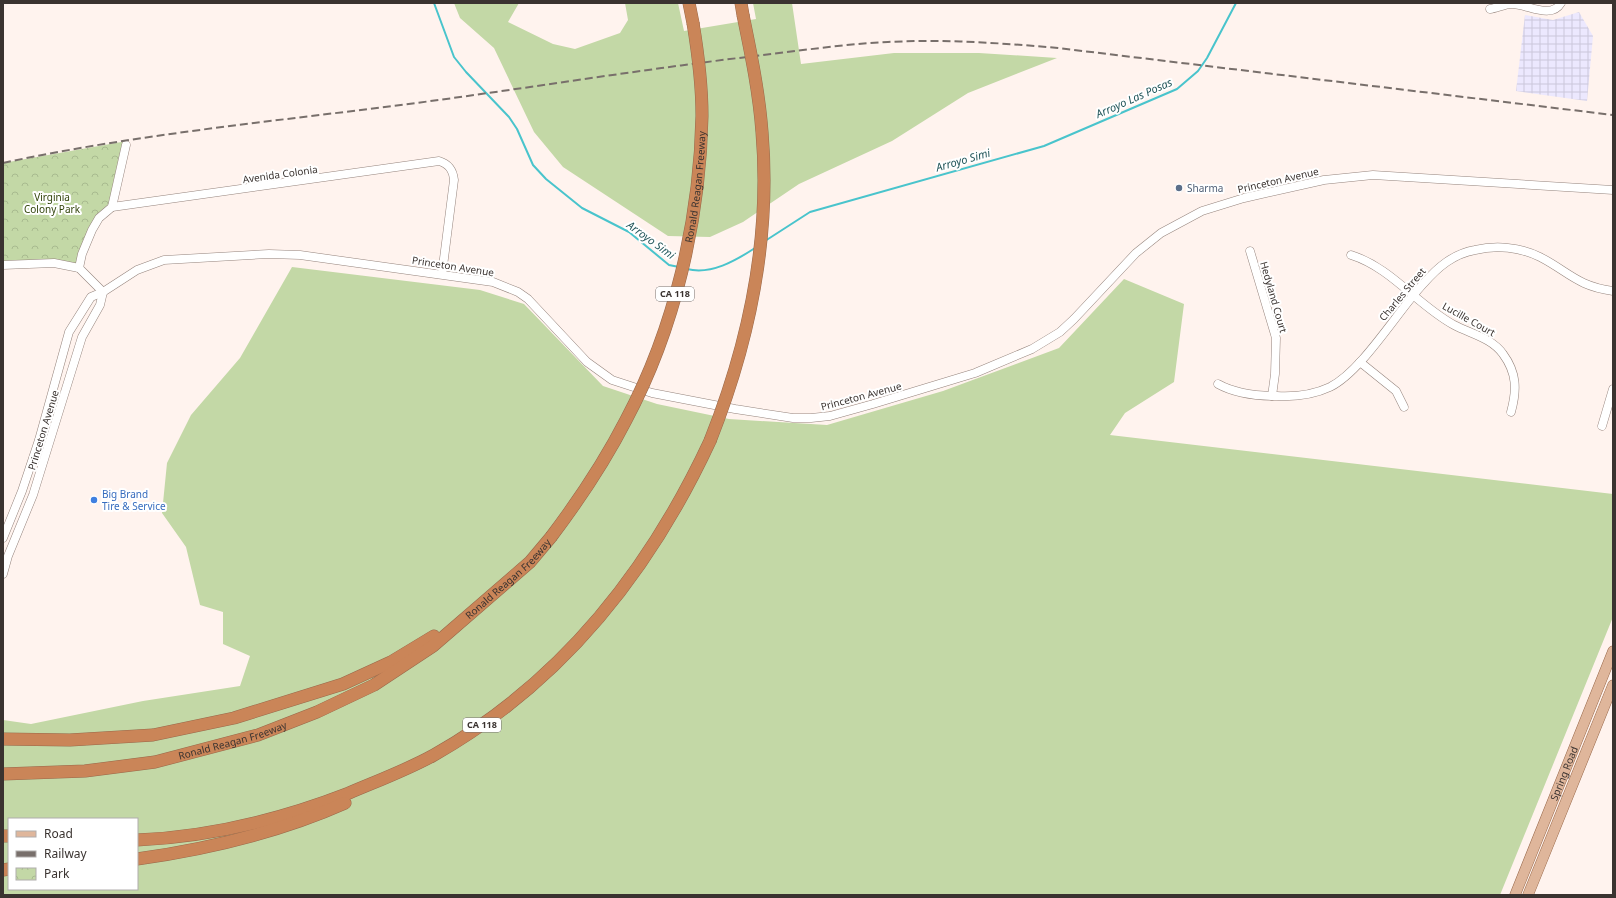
<svg xmlns="http://www.w3.org/2000/svg" width="1616" height="898" viewBox="0 0 1616 898" font-family="'Noto Sans',sans-serif">
	<style>
		.industrial { fill: url(#industrial-grid) }
		.grass { fill: #c3d8a6; fill-rule: evenodd }
		.park { fill: url(#park-crowns) }
		.lines { fill: none; stroke-linecap: round; stroke-linejoin: round }
		.stream { stroke: #49c4cc; stroke-width: 2 }
		.minor-casing { stroke: #95847d; stroke-width: 9 }
		.major-casing { stroke: #98684a; stroke-width: 11 }
		.highway-casing { stroke: #98684a; stroke-width: 13 }
		.minor { stroke: #fff; stroke-width: 8 }
		.major { stroke: #dfb69b; stroke-width: 10 }
		.highway { stroke: #ca8558; stroke-width: 12 }
		.rail { stroke: #786f6b; stroke-width: 2; stroke-dasharray: 8 4; stroke-linecap: butt }
		.highway-bridge-casing { stroke: #98684a; stroke-width: 13; stroke-linecap: butt }
		.highway-bridge { stroke: #ca8558; stroke-width: 12 }
		.service-dot { fill: #5c6f8a; stroke: #fff; stroke-width: 1.5 }
		.shop-dot { fill: #3f7fe0; stroke: #fff; stroke-width: 1.5 }
		.labels { text-anchor: middle; stroke-width: 4; stroke-linejoin: round; paint-order: stroke }
		.shield { fill: #fff; stroke: #75706e; stroke-width: 1 }
		.shield-label { font-size: 9px; font-weight: bold; fill: #3a3330 }
		.street-label { font-size: 10px; fill: #3a3330; stroke: #fff }
		.service-label { font-size: 10px; fill: #4e5e75; stroke: #fff; text-anchor: start }
		.park-label { font-size: 10px; fill: #31430a; stroke: #fff }
		.shop-label { font-size: 10px; fill: #366cbe; stroke: #fff; text-anchor: start }
		.water-label { font-size: 11px; font-style: italic; fill: #22565a; stroke: #fff }
	</style>
	<defs>
		<pattern id="industrial-grid" width="8" height="8" patternUnits="userSpaceOnUse"><rect width="8" height="8" fill="#ece8fe"/><path d="M0 4h8M4 0v8" fill="none" stroke="#cbc7da"/></pattern>
		<pattern id="park-crowns" width="20" height="18" patternUnits="userSpaceOnUse"><rect width="20" height="18" fill="#c3d8a6"/><path d="M2 6a3 3 0 1 1 6 0M12 15a3 3 0 1 1 6 0" fill="none" stroke="#a8ba8f"/></pattern>
	</defs>
	<rect width="100%" height="100%" fill="#fff3ee"/>
	<path class="industrial" d="M1579,12l14,24 -6,65 -71,-10 9,-76 28,5z"/>
	<g class="grass">
		<path d="M454,3h65l-11,19 45,22 22,5 45,-16 8,-13 -3,-17h53l6,28 72,-12 -3,-16h39l9,61 93,-11h85l78,5 -89,35 -76,48 -93,43 -56,38 -33,15 -42,-1 -105,-69 -29,-35 -40,-84 -34,-30z"/>
		<path d="M292,267l188,23 44,14 79,82 54,18 72,15 98,6 116,-34 116,-43 65,-69 60,25 -10,78 -49,31 -15,22 503,59v123l-113,278h-1497v-175l28,4 112,-23 97,-15 10,-30 -27,-12v-32l-23,-7 -14,-58 -24,-34 5,-50 24,-48 49,-57zM9,819h128v70h-128z"/>
	</g>
	<path class="park" d="M127,141l-15,66 -13,11 -20,50 -76,-3v-102z"/>
	<g class="lines">
		<g class="stream">
			<path d="M434,3l20,54 12,15 43,45 8,12 16,36 13,14 36,29 47,24 40,33 10,2"/>
			<path d="M765,241l45,-29 234,-66 133,-57 21,-18 9,-13 29,-55"/>
			<path d="M687,269c24,6 48,-8 68,-21"/>
		</g>
		<g class="minor-casing">
			<g id="minor">
				<path d="M1490,9c7,-1 15,-5 22,-5 15,0 39,16 49,-1"/>
				<path d="M112,207l327,-46c10,3 14,9 15,19l-12,94"/>
				<path d="M1250,251l26,87 -1,36 -3,22"/>
				<path d="M1351,255c41,13 66,50 103,70 17,9 38,13 49,29 14,19 14,36 8,58"/>
				<path d="M3,265l51,-2 25,5 24,24"/>
				<path d="M79,268l3,-14 10,-24 7,-12 13,-11 14,-62"/>
				<path d="M1360,362l36,29 8,16"/>
				<path d="M1218,384c18,10 39,12 59,12 19,1 36,-1 53,-9 32,-16 67,-75 93,-103 15,-17 30,-30 52,-34 21,-5 45,-3 65,7 29,15 37,29 73,34"/>
				<path d="M1602,426l11,-37"/>
				<path d="M3,538l19,-47 17,-51 30,-108 22,-35 12,-5 34,-22 27,-10 105,-6 31,1 193,27 25,10 10,7 59,63 25,18 40,13 83,16 58,9h18l19,-2 43,-12 102,-31 57,-24 28,-17 14,-13 62,-66 25,-20 41,-22 42,-13 80,-18 49,-5 240,15"/>
				<path d="M3,574l5,-18 25,-61 49,-158 18,-32 3,-13"/>
			</g>
		</g>
		<g class="major-casing">
			<g id="major">
				<path id="s1" d="M1515,895l98,-244"/>
				<path d="M1528,895l85,-210"/>
			</g>
		</g>
		<g class="highway-casing">
			<g id="highway">
				<path d="M689,3l4,20"/>
				<path d="M741,3l2,12"/>
				<path d="M3,739l67,1 83,-5 81,-17 109,-34 48,-22 43,-26"/>
				<path id="s2" d="M3,774l82,-3 70,-9 103,-27 59,-23 57,-27 59,-39 97,-84 21,-25"/>
				<path d="M3,836h6"/>
				<path d="M137,840c73,-3 145,-21 212,-47 28,-12 58,-23 85,-38 127,-72 215,-183 276,-314"/>
				<path d="M137,859c71,-10 143,-27 208,-56"/>
				<path d="M3,870l6,-1"/>
			</g>
		</g>
		<use href="#minor" class="minor"/>
		<use href="#major" class="major"/>
		<use href="#highway" class="highway"/>
		<path class="rail" d="M3,163c148,-32 300,-44 450,-65 100,-14 201,-30 302,-42 44,-5 88,-12 133,-14 57,-3 113,1 170,6l555,67"/>
		<g class="highway-bridge-casing">
			<g id="highway-bridge">
				<path d="M710,441c39,-98 61,-203 52,-309 -3,-40 -11,-78 -19,-117"/>
				<path id="s3" d="M551,537c28,-37 54,-76 75,-117 49,-92 74,-201 76,-304 0,-31 -4,-63 -9,-93"/>
			</g>
		</g>
		<use href="#highway-bridge" class="highway-bridge"/>
	</g>
	<circle class="service-dot" cx="1179" cy="188" r="4"/>
	<circle class="shop-dot" cx="94" cy="500" r="4"/>
	<g class="labels">
		<g class="shield">
			<rect x="656" y="287" width="38" height="14" rx="3"/>
			<rect x="463" y="718" width="38" height="14" rx="3"/>
		</g>
		<g class="shield-label">
			<text x="675" y="297">CA 118</text>
			<text x="482" y="728">CA 118</text>
		</g>
		<g class="street-label">
			<text transform="translate(280 174) rotate(-8)" y="4">Avenida Colonia</text>
			<text transform="translate(1278 180) rotate(-13)" y="4">Princeton Avenue</text>
			<text dy="4" stroke="none"><textPath href="#s3" startOffset="384">Ronald Reagan Freeway</textPath></text>
			<text transform="translate(453 266) rotate(9)" y="4">Princeton Avenue</text>
			<text transform="translate(1402 294) rotate(-50)" y="4">Charles Street</text>
			<text transform="translate(1274 297) rotate(74)" y="4">Hedyland Court</text>
			<text transform="translate(1469 319) rotate(29)" y="4">Lucille Court</text>
			<text transform="translate(861 396) rotate(-15)" y="4">Princeton Avenue</text>
			<text transform="translate(43 430) rotate(-73)" y="4">Princeton Avenue</text>
			<text dy="4" stroke="none"><textPath href="#s2" startOffset="557">Ronald Reagan Freeway</textPath></text>
			<text dy="4" stroke="none"><textPath href="#s2" startOffset="233">Ronald Reagan Freeway</textPath></text>
			<text dy="4" stroke="none"><textPath href="#s1" startOffset="131">Spring Road</textPath></text>
		</g>
		<g class="service-label">
			<text x="1187" y="192">Sharma</text>
		</g>
		<g class="park-label">
			<text x="52" y="201">Virginia<tspan x="52" dy="12">Colony Park</tspan></text>
		</g>
		<g class="shop-label">
			<text x="102" y="498">Big Brand<tspan x="102" dy="12">Tire &amp; Service</tspan></text>
		</g>
		<g class="water-label">
			<text transform="translate(1134 98) rotate(-24)" y="4">Arroyo Las Posas</text>
			<text transform="translate(963 160) rotate(-16)" y="4">Arroyo Simi</text>
			<text transform="translate(651 240) rotate(36)" y="4">Arroyo Simi</text>
		</g>
	</g>
	<rect width="1616" height="898" fill="none" stroke="#3a3330" stroke-width="8"/>
	<rect x="8" y="818" width="130" height="72" fill="#ffffff" stroke="#b0adac"/>
	<rect x="16" y="831" width="20" height="6" fill="#dfb69b" stroke="#b0adac"/>
	<text x="44" y="838" font-size="12" fill="#3a3330">Road</text>
	<rect x="16" y="851" width="20" height="6" fill="#786f6b" stroke="#b0adac"/>
	<text x="44" y="858" font-size="12" fill="#3a3330">Railway</text>
	<rect x="16" y="868" width="20" height="12" fill="url(#park-crowns)" stroke="#b0adac"/>
	<text x="44" y="878" font-size="12" fill="#3a3330">Park</text>
</svg>
